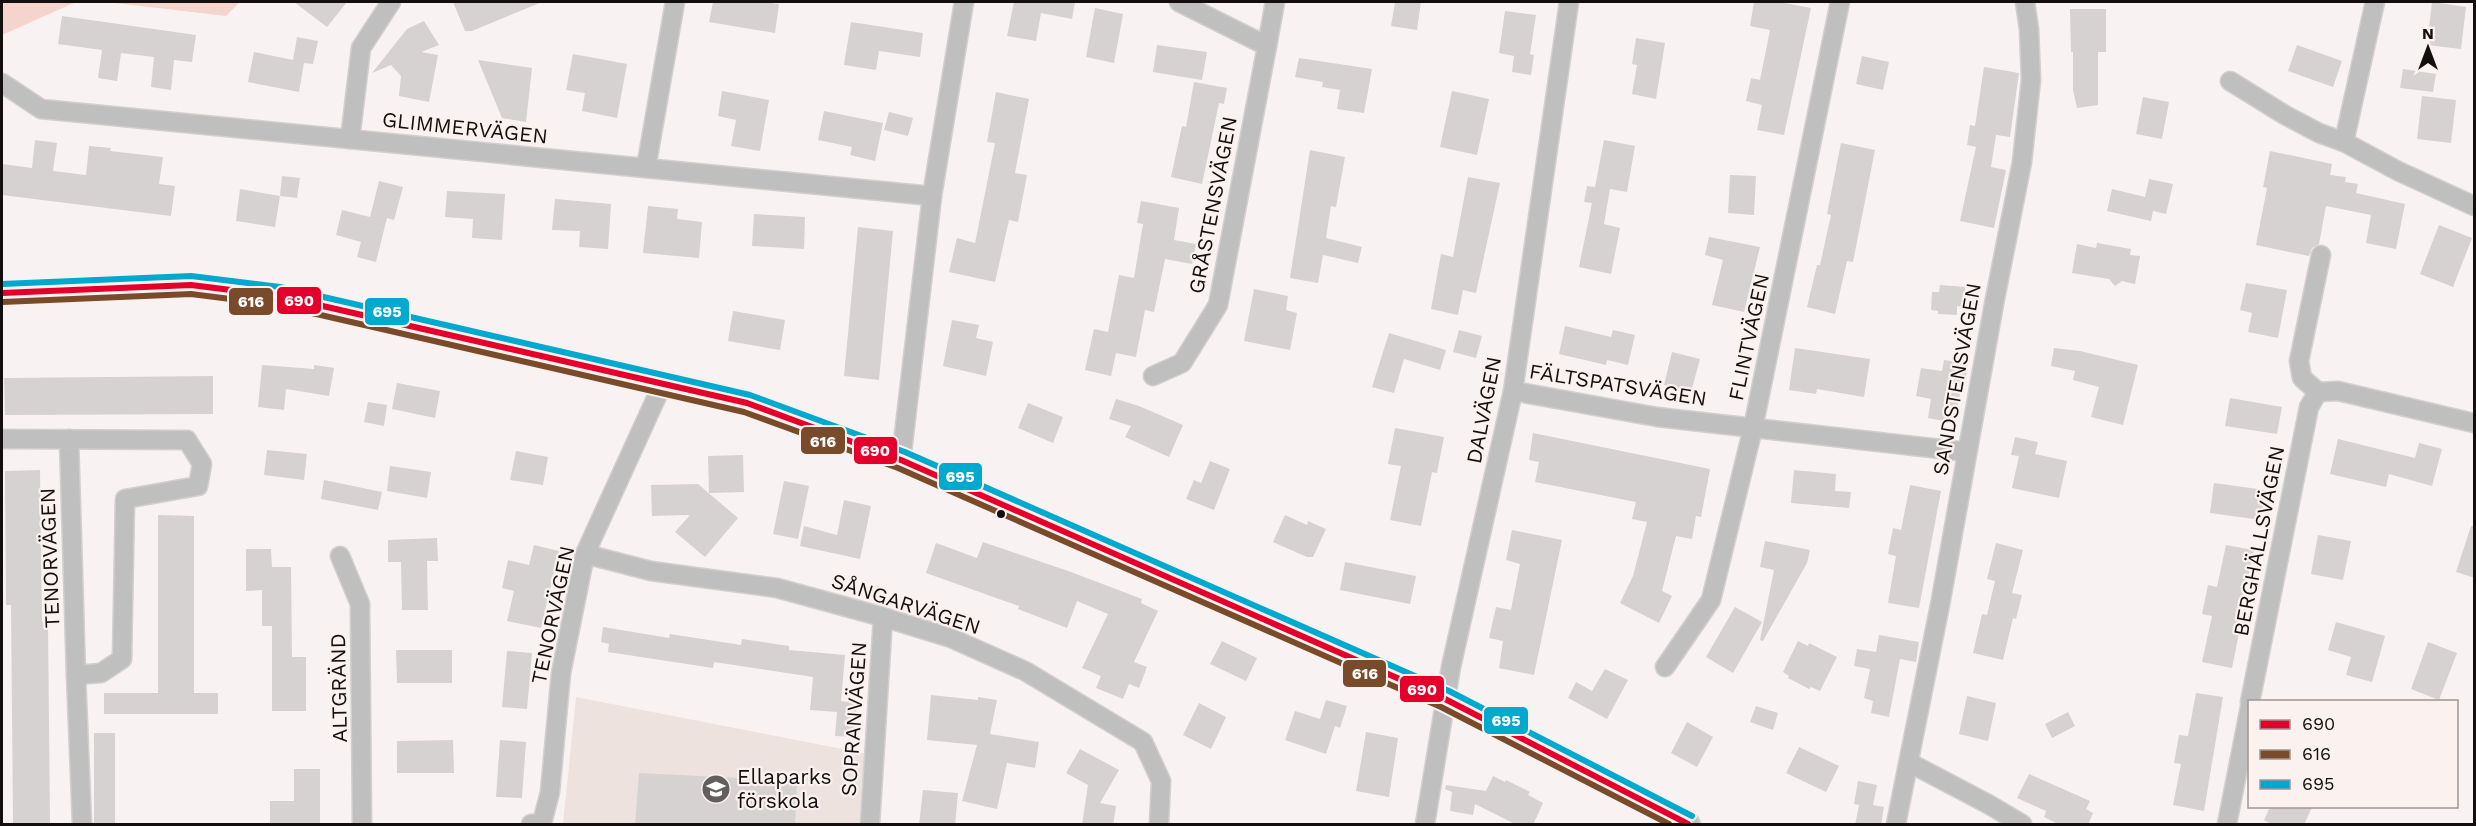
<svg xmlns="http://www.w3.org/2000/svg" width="2476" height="826" viewBox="0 0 2476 826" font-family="'Work Sans',sans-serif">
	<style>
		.built { fill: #eee2df }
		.green { fill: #f5d4cd }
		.building { fill: #d6d2d1 }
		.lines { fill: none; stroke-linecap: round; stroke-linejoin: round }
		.minor-casing { stroke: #d3cfcf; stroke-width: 21 }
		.tertiary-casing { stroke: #d3cfcf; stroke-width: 26 }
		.minor { stroke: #bfbfbf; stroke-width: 18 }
		.tertiary { stroke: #bfbfbf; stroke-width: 22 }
		.bus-1-casing { stroke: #fbf1ef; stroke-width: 10 }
		.bus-2-casing { stroke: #fbf1ef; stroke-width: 10 }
		.bus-3-casing { stroke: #fbf1ef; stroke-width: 10 }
		.bus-1 { stroke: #e4002b; stroke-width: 6 }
		.bus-2 { stroke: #7a4b2a; stroke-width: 6 }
		.bus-3 { stroke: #00a9ce; stroke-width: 6 }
		.bus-dot { fill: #130f0f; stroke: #fbf1ef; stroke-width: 2 }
		.labels { text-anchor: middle; stroke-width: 4.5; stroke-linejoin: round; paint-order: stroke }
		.street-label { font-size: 21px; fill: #130f0f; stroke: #fbf1ef }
		.poi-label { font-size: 21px; fill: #130f0f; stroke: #fbf1ef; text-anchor: start }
		.line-badge { stroke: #fbf1ef; stroke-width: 2 }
		.badge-label { font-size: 16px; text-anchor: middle; font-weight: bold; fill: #fff }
	</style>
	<rect width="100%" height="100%" fill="#f8f3f2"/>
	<path class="built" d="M576,697l292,57 -6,70h-299z"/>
	<g class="green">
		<path d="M2,2h74l-74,33z"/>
		<path d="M106,2h134l-14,14z"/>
	</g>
	<g class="building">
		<path d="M294,2h53l-20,25z"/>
		<path d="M453,2h89l-70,29h-7z"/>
		<path d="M713,2h51l15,2 -4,29 -66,-11z"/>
		<path d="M1014,2h61l-3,17 -31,-6 -5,28 -29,-5z"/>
		<path d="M1395,2h26l-4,28 -26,-4z"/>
		<path d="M1754,2h25l32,6 -27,127 -27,-5 5,-25 -16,-4 5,-23 9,2 10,-50 -20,-4z"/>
		<path d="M2432,2l34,5 -5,42 -34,-4z"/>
		<path d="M1095,8l28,6 -9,49 -28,-6z"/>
		<path d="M2070,9h36v43h-8v53l-21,3 -4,-18v-38h-2z"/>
		<path d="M1505,11l31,4 -6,39 4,1 -3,20 -19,-3 2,-16 -15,-3z"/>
		<path d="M62,16l134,19 -4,27 -18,-2 -3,30 -20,-3 3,-30 -33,-4 -4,28 -19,-3 4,-28 -44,-6z"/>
		<path d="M424,21l15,24 -18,7 17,3 -9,47 -30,-6 2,-20 -10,-11 -19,8 35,-44z"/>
		<path d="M851,22l72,11 -3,24 -41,-6 -3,19 -32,-5z"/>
		<path d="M297,37l21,4 -5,23 -9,-1 -5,29 -51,-10 6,-30 39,8z"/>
		<path d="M1636,38l29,5 -9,56 -24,-5 5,-29 -5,-1z"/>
		<path d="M1157,45l50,7 -5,28 -49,-8z"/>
		<path d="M2297,45l45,16 -9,26 -45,-16z"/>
		<path d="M573,54l54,10 -10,54 -35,-7 3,-18 -19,-3z"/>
		<path d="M1862,56l27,6 -6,28 -27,-6z"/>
		<path d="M1299,58l73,11 -8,44 -27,-4 3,-19 -18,-3 1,-5 -28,-5z"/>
		<path d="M478,60l54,8 -6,54 -24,-4z"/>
		<path d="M1984,67l35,6 -9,64 -14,-2 -5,32 15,3 -12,58 -34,-7 16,-74 -9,-2 3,-20 5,1z"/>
		<path d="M2403,69l33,5 -3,18 -33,-4z"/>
		<path d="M1194,82l33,6 -3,16 -5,-1 -17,81 -31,-7 11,-51 4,1z"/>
		<path d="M722,91l47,9 -9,51 -29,-5 5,-26 -18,-4z"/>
		<path d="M1452,91l37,8 -12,56 -37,-8z"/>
		<path d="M996,92l33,7 -14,74 12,2 -9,47 -9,-2 -14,62 -46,-10 8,-34 18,5 20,-100 -8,-1z"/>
		<path d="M2422,96l34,4 -5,43 -34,-4z"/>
		<path d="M2143,97l26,5 -7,37 -26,-5z"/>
		<path d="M824,111l59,12 -8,38 -25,-6 2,-8 -34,-7z"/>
		<path d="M889,112l24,6 -5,18 -24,-6z"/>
		<path d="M35,140l22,3 -4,28 33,4 3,-29 22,2 -1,3 53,6 -4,27 16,2 -4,30 -169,-21v-31l30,4z"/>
		<path d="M1604,140l31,6 -8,46 -17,-3 -6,35 16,4 -9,46 -32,-7 13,-64 -8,-1 3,-16 8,1z"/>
		<path d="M1841,143l34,7 -22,112 -6,-1 -12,53 -28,-7 10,-42h3l11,-50 -4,-1z"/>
		<path d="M1310,150l35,7 -9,50 -5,-1 -5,32 36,9 -4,16 -35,-8 -5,28 -28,-5z"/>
		<path d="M2270,151l62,13 -2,11 16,2 -1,5 13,2 -2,9 49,11 -9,45 -30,-6 5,-28 -45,-9 -7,38 -7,4 -3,8 -53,-11 11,-57 -4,-1z"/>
		<path d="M1730,175l26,1 -2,39 -26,-2z"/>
		<path d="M282,176l18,2 -3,20 -17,-2z"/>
		<path d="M1468,177l32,6 -24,110 -13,-3 -5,25 -27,-6 10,-55 12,3z"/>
		<path d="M2149,179l24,5 -7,30 -13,-3 -2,10 -44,-10 5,-22 33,8z"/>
		<path d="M379,181l24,6 -9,33 -7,-2 -11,44 -19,-5 4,-15 -25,-7 6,-25 28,7z"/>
		<path d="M240,189l40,7 -5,31 -39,-6z"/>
		<path d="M447,191l58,3 -3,46 -30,-2 1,-19 -28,-2z"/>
		<path d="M555,199l56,5 -3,45 -29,-2 1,-16 -28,-1z"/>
		<path d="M1141,201l38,7 -5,32 22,4 -4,20 -27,-5 -11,53 -9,-2 -9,47 -20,-4 -5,23 -26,-6 9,-41 14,3 11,-57 15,3 9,-54 -6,-1z"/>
		<path d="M648,206l30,3 -1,10 25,3 -3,36 -56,-5z"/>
		<path d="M754,214l51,3 -1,32 -52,-3z"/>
		<path d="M2439,225l33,13 -19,49 -33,-13z"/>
		<path d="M858,227l35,4 -14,149 -35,-4z"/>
		<path d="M1709,237l51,10 -16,65 -32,-7 11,-45 -18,-5z"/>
		<path d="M2097,243l34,6 -1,6 10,1 -5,28 -13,-3 -7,5 -6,-7 -37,-6 5,-29 19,4z"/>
		<path d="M2246,283l41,7 -9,48 -30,-6 4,-19 -12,-3z"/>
		<path d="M1940,285l25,2v20l-8,-1v9l-19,-1v-3l-7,-1 1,-18h7z"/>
		<path d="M1254,289l34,7 -2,14 11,3 -7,37 -46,-9z"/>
		<path d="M733,311l52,9 -5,30 -52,-9z"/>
		<path d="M952,320l27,5 -3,13 17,4 -7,34 -43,-10z"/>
		<path d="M1565,326l46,11 2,-7 22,5 -7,30 -21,-5 -1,5 -47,-11z"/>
		<path d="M1459,330l23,6 -6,22 -23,-6z"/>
		<path d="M1389,333l57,17 -6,20 -36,-11 -10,34 -22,-6z"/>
		<path d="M1795,348l75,11 -6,38 -47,-8 -1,5 -27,-4z"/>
		<path d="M2054,348l26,3 58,14 -15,60 -32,-8 8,-30 -26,-7 2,-9 -24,-5z"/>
		<path d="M1672,352l28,7 -9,33 -27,-7z"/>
		<path d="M1944,360l24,4 -4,25 -3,-1 -6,35 -27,-5 3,-19 -15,-3 5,-28 21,3z"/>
		<path d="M262,365l52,4v-4l20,3 -5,28 -43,-7 -2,21 -26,-3z"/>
		<path d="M213,376v38l-208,1 -1,-37z"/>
		<path d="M397,383l43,8 -5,27 -43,-9z"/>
		<path d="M2230,398l52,9 -5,27 -52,-8z"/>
		<path d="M1116,399l23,7 44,19 -14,32 -44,-20 6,-11 -22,-7z"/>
		<path d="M368,402l19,3 -3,21 -20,-4z"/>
		<path d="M1028,403l35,14 -10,26 -35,-15z"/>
		<path d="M1395,428l49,9 -7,36 -5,-1 -11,54 -31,-6 11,-54 -13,-2z"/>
		<path d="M1533,433l177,36 -9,48 -5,-1 -4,23 -16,-3 -14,55 10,5 -13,27 -39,-20 13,-27 14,-54 -15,-3 4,-17 -101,-20 4,-20 -10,-2z"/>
		<path d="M2015,437l23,5 -3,12 32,7 -8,37 -47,-10 7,-32 -8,-1z"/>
		<path d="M2338,439l77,19 4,-15 23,6 -10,37 -43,-12 -3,13 -56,-13z"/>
		<path d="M267,450l40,4 -3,26 -40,-5z"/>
		<path d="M516,451l32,6 -5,28 -33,-5z"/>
		<path d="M743,455l1,37 -35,1 -1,-37z"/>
		<path d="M1210,461l20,8 -16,41 -28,-11 8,-19 7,3z"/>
		<path d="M390,466l41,6 -4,26 -40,-7z"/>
		<path d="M40,470l2,152h6l2,201h-37l-2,-218h-5l-1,-134z"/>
		<path d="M1794,470l42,4 -1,17 16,1 -2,16 -58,-5z"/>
		<path d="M324,480l58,12 -4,18 -57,-11z"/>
		<path d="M784,481l25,5 -11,53 -25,-5z"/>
		<path d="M2214,483l51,7 -4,30 -51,-7z"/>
		<path d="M698,484l40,34 -33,39 -30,-25 15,-17 -38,1 -1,-31z"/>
		<path d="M1910,485l31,6 -22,117 -31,-5 8,-47 -8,-2 5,-26 8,2z"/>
		<path d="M844,500l27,6 -11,53 -60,-13 4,-20 33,9z"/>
		<path d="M158,515l36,1v177h24v21h-114v-21h54z"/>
		<path d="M1285,515l22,10 1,-4 18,8 -13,28h-6l-34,-15z"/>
		<path d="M2471,526h4v52l-19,-6z"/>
		<path d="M1512,530l50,10 -28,135 -35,-7 4,-27 -14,-3 7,-31 15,3 9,-46 -14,-4z"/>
		<path d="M2318,535l33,6 -8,39 -32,-6z"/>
		<path d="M437,538l1,23h-11l1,49h-26l-1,-48h-13v-22z"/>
		<path d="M1765,541l45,9 -3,13 -44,78 -3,-1 14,-70 -14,-3z"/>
		<path d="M983,542l88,30 71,27 -1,4 17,8 -24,51 13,5 -8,21 -10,-4 -6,15 -27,-11 5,-12 -19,-8 26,-54 -31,-13 -10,27 -49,-19 1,-3 -93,-33 10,-30 41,15z"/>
		<path d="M1996,543l27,7 -11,43 10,2 -6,24 -3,-1 -10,42 -30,-7 9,-39 5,1 8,-34 -8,-2z"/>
		<path d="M534,545l25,6 -18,77 -34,-7 7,-30 -12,-3 6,-28 21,5z"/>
		<path d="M2226,545l28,5 -16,73h3l-9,45 -30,-6 10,-46 -10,-2 6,-29 9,2z"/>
		<path d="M246,549h25l1,18h19l1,90h14v54h-34v-85h-10v-36l-16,1z"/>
		<path d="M1345,562l71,14 -6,28 -70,-14z"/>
		<path d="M1735,607l27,15 -29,51 -27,-16z"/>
		<path d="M2336,622l49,14 -13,46 -26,-7 5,-18 -23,-7z"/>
		<path d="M603,627l66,11 1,-4 71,11 1,-6 47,7v4l56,5 -4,46 16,2 -3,34 -19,-1 2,-24 -27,-2 3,-33 -99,-15 -1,6 -105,-16 1,-8 -8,-2z"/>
		<path d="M1879,635l40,7 -3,20 -16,-3 -11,58 -18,-4 2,-12 -9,-3 6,-29 -16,-3 3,-17 19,3z"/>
		<path d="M1222,641l35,17 -11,23 -36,-17z"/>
		<path d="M1798,641l10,5 1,-3 28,14 -17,34 -9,-4 -2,2 -21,-11 1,-2 -6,-4z"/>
		<path d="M2428,642l29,11 -18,47 -28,-11z"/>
		<path d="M396,650h56v33h-55z"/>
		<path d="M507,651l25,2 -5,56 -25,-2z"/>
		<path d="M1605,669l23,11 -21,39 -39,-21 8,-16 16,9z"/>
		<path d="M2196,693l27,4 -19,114 -31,-6 8,-41 -7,-1 5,-28 9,1z"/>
		<path d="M931,695l47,5v-3l19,3 -7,34 49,8 -4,26 -28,-5 -10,46 -35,-8 15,-56 -50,-5z"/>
		<path d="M1967,696l29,7 -8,38 -29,-7z"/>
		<path d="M1326,700l21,6 -7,22 -5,-2 -9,28 -41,-14 10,-29 25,8z"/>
		<path d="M1199,703l27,14 -15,32 -28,-14z"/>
		<path d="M1756,706l22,7 -5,17 -23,-8z"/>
		<path d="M2068,712l7,14 -23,12 -7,-14z"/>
		<path d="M1687,722l26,15 -16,30 -26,-14z"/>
		<path d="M1366,732l32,6 -9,59 -33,-6z"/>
		<rect x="94" y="733" width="21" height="92"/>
		<path d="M453,740l1,33h-57v-32z"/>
		<path d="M500,740l26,2 -4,56 -26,-1z"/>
		<path d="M1799,747l40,19 -13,26 -40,-19z"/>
		<path d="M1080,749l39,21 -19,33 16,3 -3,19h-31l6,-40 -22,-12z"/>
		<path d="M294,769h26v56h-50v-24h24z"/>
		<path d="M639,773l158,8 -2,44h-160z"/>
		<path d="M2029,774l61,27 -4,8 7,4 -5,12h-28l-16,-8 2,-6 -29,-13z"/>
		<path d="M1493,776l12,6 1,-2 24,12 -2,3 15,8 -10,22h-16l-42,-21 -2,11 -23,-4 2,-19 -7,-3 1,-4 40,6z"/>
		<path d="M1858,781l19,4 -4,20 11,2 -3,18h-26l4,-20 -5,-1z"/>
		<path d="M923,790l35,3 -3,32h-36z"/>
		<path d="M2270,807h42l-8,18h-31l-9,-5z"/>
	</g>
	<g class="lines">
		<g class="minor-casing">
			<g id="minor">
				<path d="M1267,46l8,-44"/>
				<path d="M2230,81l55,34 34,18 25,9 54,29 76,35"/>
				<path d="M2,83l39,26 891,87"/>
				<path d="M350,139l11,-91 30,-46"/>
				<path d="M2344,142l31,-140"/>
				<path d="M646,168l29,-166"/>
				<path d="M1153,376l29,-13 36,-58 49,-259 -88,-44"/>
				<path d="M1513,391l144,26 310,35"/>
				<path d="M2318,392l20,-1 136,32"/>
				<path d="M2,439l185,1 15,24 -4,22 -73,13 -3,160 -21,14 -25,2 -7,-236"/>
				<path d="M901,460l31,-264 32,-194"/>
				<path d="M585,554l66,17 126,17 106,29 68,21 74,33 118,71 18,39 -2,43"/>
				<path d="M340,556l20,48 2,220"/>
				<path d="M1665,667l46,-67 42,-172 87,-426"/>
				<path d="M76,675l6,149"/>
				<path d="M2250,702l59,-295 9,-15 -16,-14 -3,-17 22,-106"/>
				<path d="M1910,763l78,41 34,20"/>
				<path d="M531,824l11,-1 8,-31 11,-119 24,-119 78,-171"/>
				<path d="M870,824l13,-207"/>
				<path d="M1425,824l26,-157 62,-276 56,-389"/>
				<path d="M1896,824l44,-219 54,-301 28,-142 9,-82 -2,-51 -4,-27"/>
				<path d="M2227,824l23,-117"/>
			</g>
		</g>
		<g class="tertiary-casing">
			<path id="tertiary" d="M2,293l189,-8 88,11 468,107 154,57 544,239 243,125"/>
		</g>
		<use href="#minor" class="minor"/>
		<use href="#tertiary" class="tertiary"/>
		<g class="bus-1-casing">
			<path id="bus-1" d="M2,293l189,-8 88,11 468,107 154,57 544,239 243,125"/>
		</g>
		<g class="bus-2-casing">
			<path id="bus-2" d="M2,302l189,-8 86,11 467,107 154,56 543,239 228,117"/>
		</g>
		<g class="bus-3-casing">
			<path id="bus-3" d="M2,284l189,-8 89,11 470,108 155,57 544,239 243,125"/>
		</g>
		<use href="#bus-1" class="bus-1"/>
		<use href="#bus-2" class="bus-2"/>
		<use href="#bus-3" class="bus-3"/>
	</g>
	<defs>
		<g id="school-disc" transform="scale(1.5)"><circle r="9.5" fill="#635f5e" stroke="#fbf1ef"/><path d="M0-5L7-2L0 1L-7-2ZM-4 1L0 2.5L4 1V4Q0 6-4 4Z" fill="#fff"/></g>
	</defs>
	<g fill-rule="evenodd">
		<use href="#school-disc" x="716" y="789"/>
	</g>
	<circle class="bus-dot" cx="1001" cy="514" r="5"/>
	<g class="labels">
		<g class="street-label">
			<text transform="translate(465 128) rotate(6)" y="7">GLIMMERVÄGEN</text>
			<text transform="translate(1213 205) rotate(-79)" y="7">GRÅSTENSVÄGEN</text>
			<text transform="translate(1749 337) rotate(-78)" y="7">FLINTVÄGEN</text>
			<text transform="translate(1957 379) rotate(-80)" y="7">SANDSTENSVÄGEN</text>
			<text transform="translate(1618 385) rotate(9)" y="7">FÄLTSPATSVÄGEN</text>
			<text transform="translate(1484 410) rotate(-79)" y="7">DALVÄGEN</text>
			<text transform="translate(2259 541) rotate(-79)" y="7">BERGHÄLLSVÄGEN</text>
			<text transform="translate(50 558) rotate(-92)" y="7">TENORVÄGEN</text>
			<text transform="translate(906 604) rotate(18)" y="7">SÅNGARVÄGEN</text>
			<text transform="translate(553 615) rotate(-78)" y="7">TENORVÄGEN</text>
			<text transform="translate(339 688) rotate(-91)" y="7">ALTGRÄND</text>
			<text transform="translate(854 719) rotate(-86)" y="7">SOPRANVÄGEN</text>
		</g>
		<g class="poi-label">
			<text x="737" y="784">Ellaparks<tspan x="737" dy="24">förskola</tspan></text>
		</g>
	</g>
	<g class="line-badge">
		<rect x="276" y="286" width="46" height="29" rx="6" fill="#e4002b"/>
		<rect x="228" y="287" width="46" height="29" rx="6" fill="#7a4b2a"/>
		<rect x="364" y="297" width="46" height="29" rx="6" fill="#00a9ce"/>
		<rect x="800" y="426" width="46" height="29" rx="6" fill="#7a4b2a"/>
		<rect x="853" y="436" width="45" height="29" rx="6" fill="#e4002b"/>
		<rect x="938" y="462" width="45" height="29" rx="6" fill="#00a9ce"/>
		<rect x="1342" y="659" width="45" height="29" rx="6" fill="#7a4b2a"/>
		<rect x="1399" y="675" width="46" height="28" rx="6" fill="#e4002b"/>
		<rect x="1483" y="706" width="46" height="29" rx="6" fill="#00a9ce"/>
	</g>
	<g class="badge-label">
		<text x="299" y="306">690</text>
		<text x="251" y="307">616</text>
		<text x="387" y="317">695</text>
		<text x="823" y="447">616</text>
		<text x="875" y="456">690</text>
		<text x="960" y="482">695</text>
		<text x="1365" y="679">616</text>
		<text x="1422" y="695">690</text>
		<text x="1506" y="726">695</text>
	</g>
	<rect width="2476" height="826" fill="none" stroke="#130f0f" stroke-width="6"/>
	<rect x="2248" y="700" width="210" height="108" fill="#fbf1ef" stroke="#9e9795" stroke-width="1.5"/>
	<rect x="2260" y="720" width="30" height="9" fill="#e4002b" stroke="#9e9795" stroke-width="1.5"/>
	<text x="2302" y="730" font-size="18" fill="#130f0f">690</text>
	<rect x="2260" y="750" width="30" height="9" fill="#7a4b2a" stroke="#9e9795" stroke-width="1.5"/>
	<text x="2302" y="760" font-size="18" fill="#130f0f">616</text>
	<rect x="2260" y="780" width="30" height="9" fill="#00a9ce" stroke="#9e9795" stroke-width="1.5"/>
	<text x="2302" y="790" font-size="18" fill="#130f0f">695</text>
	<g transform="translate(2428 48)" stroke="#fbf1ef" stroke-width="4.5" paint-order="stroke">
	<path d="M0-4.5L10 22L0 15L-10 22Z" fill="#130f0f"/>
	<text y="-9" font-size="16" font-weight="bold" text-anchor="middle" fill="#130f0f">N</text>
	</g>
</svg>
